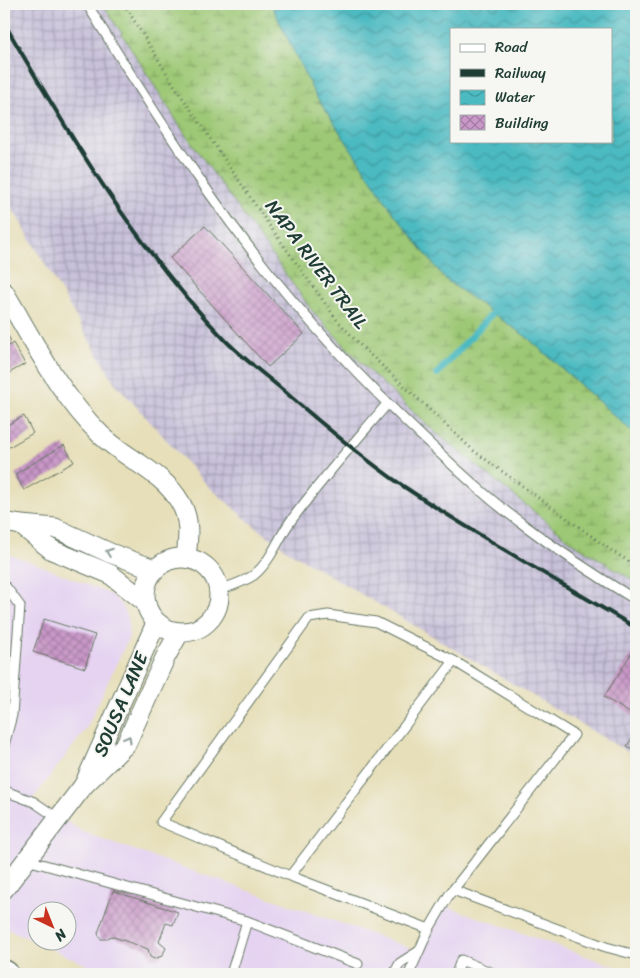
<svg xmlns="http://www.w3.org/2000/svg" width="640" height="978" viewBox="0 0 640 978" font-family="Sriracha,sans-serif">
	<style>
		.built { fill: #e5d3f1; fill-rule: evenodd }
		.industrial { fill: url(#industrial-grid) }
		.wetland { fill: url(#wetland-marsh); stroke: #5e8254 }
		.water { fill: url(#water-waves); stroke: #357c7a; fill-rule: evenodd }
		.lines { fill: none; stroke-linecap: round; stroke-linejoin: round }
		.stream { stroke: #4bbac1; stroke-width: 7 }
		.building { fill: url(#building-cross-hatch) }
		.service-casing { stroke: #657663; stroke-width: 11 }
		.minor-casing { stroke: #657663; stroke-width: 21 }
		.secondary-casing { stroke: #657663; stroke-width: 29 }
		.path { stroke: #657663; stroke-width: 3; stroke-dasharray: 1 4; stroke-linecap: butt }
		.service { stroke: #fff; stroke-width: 9 }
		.minor { stroke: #fff; stroke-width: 19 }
		.secondary { stroke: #fff; stroke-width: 26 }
		.rail { stroke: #1f3d34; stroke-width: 4 }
		.oneway { stroke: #8f9e9a }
		.labels { text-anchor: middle; stroke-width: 4; stroke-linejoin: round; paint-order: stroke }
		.street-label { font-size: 19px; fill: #1f3d34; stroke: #f6f6f2 }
	</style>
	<defs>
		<pattern id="industrial-grid" width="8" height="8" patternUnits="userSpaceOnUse" patternTransform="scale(1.25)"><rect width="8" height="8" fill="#c7c0d9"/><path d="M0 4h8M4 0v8" fill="none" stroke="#a19db1"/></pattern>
		<pattern id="wetland-marsh" width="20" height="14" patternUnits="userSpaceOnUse" patternTransform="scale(1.25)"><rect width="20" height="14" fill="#9dc874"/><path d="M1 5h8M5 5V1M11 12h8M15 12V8" fill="none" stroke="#7fa460"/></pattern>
		<pattern id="water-waves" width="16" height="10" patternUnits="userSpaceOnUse" patternTransform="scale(1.25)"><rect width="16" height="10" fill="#4bbac1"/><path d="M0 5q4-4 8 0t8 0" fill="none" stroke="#3e989e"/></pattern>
		<pattern id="building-cross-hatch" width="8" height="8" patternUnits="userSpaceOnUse" patternTransform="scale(1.25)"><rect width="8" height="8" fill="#c997c8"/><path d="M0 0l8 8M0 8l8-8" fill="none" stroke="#a37ca3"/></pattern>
	</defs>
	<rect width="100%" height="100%" fill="#f6f6f2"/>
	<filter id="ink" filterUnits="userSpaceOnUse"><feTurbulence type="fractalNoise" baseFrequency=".02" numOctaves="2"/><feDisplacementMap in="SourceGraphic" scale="10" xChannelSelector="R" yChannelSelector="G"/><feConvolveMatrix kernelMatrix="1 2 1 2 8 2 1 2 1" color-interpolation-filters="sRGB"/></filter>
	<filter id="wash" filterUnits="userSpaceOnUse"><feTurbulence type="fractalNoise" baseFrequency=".0096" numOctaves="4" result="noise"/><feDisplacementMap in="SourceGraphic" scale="20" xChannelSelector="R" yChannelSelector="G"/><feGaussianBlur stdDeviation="1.12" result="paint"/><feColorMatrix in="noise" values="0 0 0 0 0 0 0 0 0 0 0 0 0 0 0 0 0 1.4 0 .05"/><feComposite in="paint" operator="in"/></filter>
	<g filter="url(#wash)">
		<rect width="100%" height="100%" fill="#e7dfb9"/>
		<path class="built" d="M4,553l33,11 75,31 10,10 6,13 1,19 -43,92 -54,71 51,32 336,119 24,-46 193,69h-530l-102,-47zM38,910h30v30h-30z"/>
		<path class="industrial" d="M4,4h99l80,127 130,181 54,57 67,62 139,112 63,39v175l-349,-207 -34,-25 -44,-38 -95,-105 -110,-188z"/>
		<path class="wetland" d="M103,4h168l43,89 79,119 52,67 83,59 108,97v147l-63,-39 -139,-112 -67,-62 -54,-57 -130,-181z"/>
		<path class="water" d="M271,4h365v431l-108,-97 -83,-59 -52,-67 -79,-119zM451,29h160v112h-160z"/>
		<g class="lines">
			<path class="stream" d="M437,374l61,-67"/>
		</g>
		<g id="blocks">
			<g class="building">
				<path d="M205,226l99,108 -36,33 -98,-109z"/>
				<path d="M4,329l7,12 -4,2 2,3 4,-3 12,21 -21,12z"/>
				<path d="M24,416l9,17 -29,17v-30l3,5z"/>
				<path d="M64,445l10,17 -50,28 -9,-16z"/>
				<path d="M44,619l51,16 -10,33 -52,-16z"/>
				<path d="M631,654l5,4v59l-32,-20z"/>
				<path d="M636,732v19l-9,-5z"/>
				<path d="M113,891l65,21 -5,13 -7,-2 -7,19 7,6 -4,8 -8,3 -4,-2 -2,-8 -37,-13 -5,3h-5l-2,-3 -1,-3z"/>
			</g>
		</g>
	</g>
	<g filter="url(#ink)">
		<use href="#blocks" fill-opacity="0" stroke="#657663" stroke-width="1"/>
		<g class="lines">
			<g class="service-casing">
				<g id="service">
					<path d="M87,4c38,62 76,123 118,183 65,94 142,180 225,257 29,27 58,55 90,78 37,28 76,54 116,78"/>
					<path d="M4,586l2,1 14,19 -8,109 -8,30"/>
					<path d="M219,590c12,-4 25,-8 35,-15 17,-14 24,-36 36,-53 30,-41 64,-79 97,-118"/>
					<path d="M4,787l1,4 29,11 25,17"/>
					<path d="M27,860l220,61"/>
					<path d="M290,876l164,-215"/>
					<path d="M453,890l153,57 30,8"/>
					<path d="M231,974l16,-53 111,43"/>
					<path d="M394,974l6,-11 19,-12"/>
					<path d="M409,974l20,-45 20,-34 125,-160 -120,-74 -78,-39 -48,-7 -19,3 -148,204 129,54 139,53"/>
					<path d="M456,974l5,-14 34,14"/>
				</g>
			</g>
			<g class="minor-casing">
				<g id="minor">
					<path d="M4,292c29,48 55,102 96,142 25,25 62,37 80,68 11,18 8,37 6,56"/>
					<path d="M4,522l17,3"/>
					<circle cx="182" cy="595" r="37"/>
					<path d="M144,601l-34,-27 -58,-24 -31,-25 34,3 55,25 44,16"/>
					<path d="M156,623l-72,162 42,-41 40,-88 13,-23"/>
					<path d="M4,889l80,-104"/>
				</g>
			</g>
			<g class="secondary-casing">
				<path id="secondary" d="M4,974h1"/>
			</g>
			<path class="path" d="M124,4l48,78 97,143 68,95 25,27 112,104 138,100 24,15"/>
			<use href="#service" class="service"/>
			<use href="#minor" class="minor"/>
			<use href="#secondary" class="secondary"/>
			<path class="rail" d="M4,23c65,112 132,225 222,318 18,18 39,34 58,50 38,33 77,66 119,95 76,51 155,95 233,142"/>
		</g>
		<defs><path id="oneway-chevron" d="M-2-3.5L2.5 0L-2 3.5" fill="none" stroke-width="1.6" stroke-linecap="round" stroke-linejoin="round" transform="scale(1.25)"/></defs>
		<g class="oneway">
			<use href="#oneway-chevron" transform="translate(109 552) rotate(-160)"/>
			<use href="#oneway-chevron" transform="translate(128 739) rotate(-61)"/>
		</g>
	</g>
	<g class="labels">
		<g class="street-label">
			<text transform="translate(317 264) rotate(53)" y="7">NAPA RIVER TRAIL</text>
			<text transform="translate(120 704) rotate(-67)" y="7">SOUSA LANE</text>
		</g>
	</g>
	<rect width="640" height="978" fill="none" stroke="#f6f6f2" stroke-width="20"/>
	<rect x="450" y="28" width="162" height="115" fill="#f6f6f2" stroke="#a0aca6"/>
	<rect x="460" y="44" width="25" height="8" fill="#ffffff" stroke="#a0aca6"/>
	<text x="495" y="52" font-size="15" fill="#1f3d34">Road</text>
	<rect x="460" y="69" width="25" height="8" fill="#1f3d34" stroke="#a0aca6"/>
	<text x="495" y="78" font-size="15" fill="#1f3d34">Railway</text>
	<rect x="460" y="90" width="25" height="15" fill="url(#water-waves)" stroke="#a0aca6"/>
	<text x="495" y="102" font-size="15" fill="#1f3d34">Water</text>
	<rect x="460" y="115" width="25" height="15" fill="url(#building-cross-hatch)" stroke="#a0aca6"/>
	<text x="495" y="128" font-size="15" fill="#1f3d34">Building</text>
	<g transform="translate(52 926) rotate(137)"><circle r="24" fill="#f6f6f2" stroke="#a0aca6"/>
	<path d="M0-4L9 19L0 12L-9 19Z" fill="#c8321e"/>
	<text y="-8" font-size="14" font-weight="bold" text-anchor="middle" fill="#1f3d34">N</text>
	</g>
</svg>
